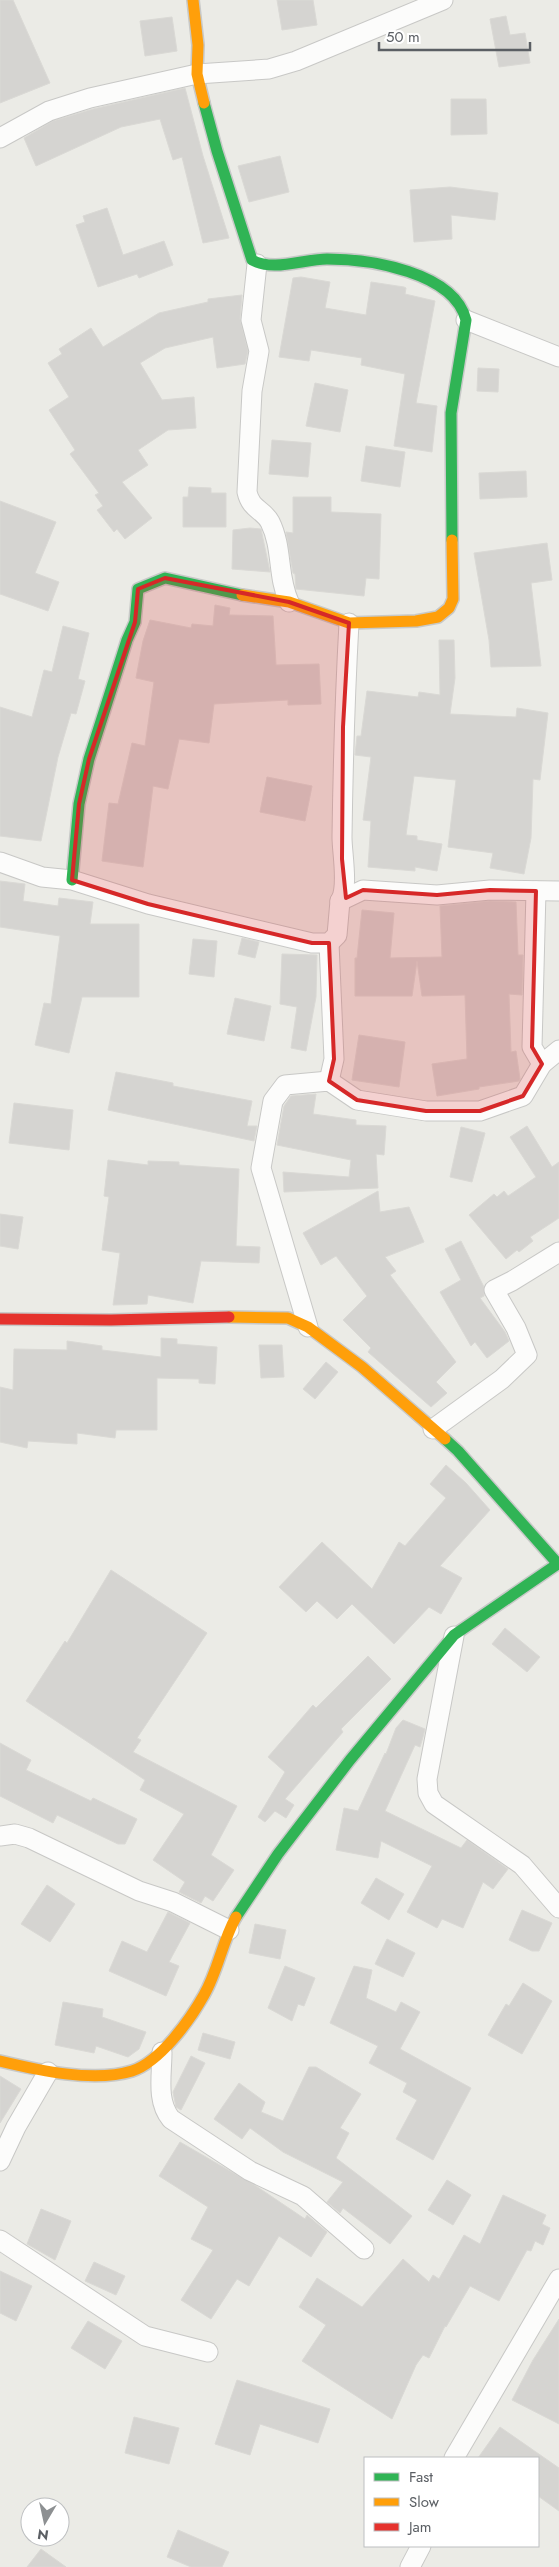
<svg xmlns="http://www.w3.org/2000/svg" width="559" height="2567" viewBox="0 0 559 2567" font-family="Jost,sans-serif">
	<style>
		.building { fill: #d5d4d1; stroke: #dad9d5 }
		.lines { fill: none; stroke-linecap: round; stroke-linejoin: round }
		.street-casing { stroke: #c8c8c6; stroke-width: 21 }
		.fast-casing { stroke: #c8c9c8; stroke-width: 14 }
		.slow-casing { stroke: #c8c9c8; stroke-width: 14 }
		.jam-casing { stroke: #c8c9c8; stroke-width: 14 }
		.street { stroke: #fcfcfb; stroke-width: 19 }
		.fast { stroke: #30b455; stroke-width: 11 }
		.slow { stroke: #ff9f0a; stroke-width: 11 }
		.jam { stroke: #e5322d; stroke-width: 11 }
		.marked { fill: #d62828; fill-opacity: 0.2; stroke: #d62828; stroke-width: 4; stroke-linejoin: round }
	</style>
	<rect width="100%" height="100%" fill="#ebebe6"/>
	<g class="building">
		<path d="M0,0h13l37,83 -50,20z"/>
		<path d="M277,0h36l4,25 -35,5z"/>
		<path d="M506,16l4,19 15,-2 5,30 -31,4 -9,-48z"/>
		<path d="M172,17l5,34 -32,5 -5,-35z"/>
		<path d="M185,88l18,68 26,82 -26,5 -21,-86 -9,3 -13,-41 -39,8 -85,39 -12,-28 29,-17 40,-12z"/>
		<path d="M451,99h35l1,35 -36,1z"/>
		<path d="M280,156l9,36 -40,10 -11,-36z"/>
		<path d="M450,187l48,6 -3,27 -44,-5 1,24 -38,3 -4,-52z"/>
		<path d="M107,208l16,47 41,-14 9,24 -34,13 -2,-4 -39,13 -22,-62 9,-3 -2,-6z"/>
		<path d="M301,277l29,5 -5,26 41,7 5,-33 33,5 2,1 -1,6 30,7 -19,102 21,3 -5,46 -38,-6 11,-72 -44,-9 1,-7 -51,-8 -2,11 -30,-4 14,-79z"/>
		<path d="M242,295l-2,24 8,32 -3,13 -28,4 -4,-31 -48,11 -25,15 22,37 32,-3 2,31 -28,2 -30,20 10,15 -26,17 30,36 -27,21 -8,-10 -3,3 -17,-22 6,-4 -8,-11 4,-2 -29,-39 5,-4 -26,-40 20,-13 -21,-34 14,-9 -3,-5 32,-21 12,19 56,-34 49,-11v-3z"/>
		<path d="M478,368l21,1 -1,23 -21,-1z"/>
		<path d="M315,383l33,7 -8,42 -34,-6z"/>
		<path d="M272,440l39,3 -3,34 -39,-3z"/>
		<path d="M366,446l39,6 -5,35 -39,-6z"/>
		<path d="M526,471l1,26 -47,2 -1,-26z"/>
		<path d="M189,487l22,1v5h15v34h-43v-30h5z"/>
		<path d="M293,497h38v15l50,2 -2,65 -13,-1 -2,18 -68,-7 -1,-15 -2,-1 -7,-41 7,1z"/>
		<path d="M0,501l56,21 -21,51 24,9 -11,29 -48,-17z"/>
		<path d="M250,528l11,1 9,43 -38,-3 1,-39z"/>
		<path d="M547,543l5,37 -21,3 10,83 -50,1 -2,-27 -15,-87z"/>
		<path d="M215,605l15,3 -1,7 44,1 3,49 43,-1 2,40 -33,1v-5l-74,4 -5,39 -30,-4 -11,50 -15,-3 -10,81 -41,-6 7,-58 9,1 14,-61 13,3 9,-64 -18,-4 7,-37 7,-21 41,8 1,-4 21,2z"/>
		<path d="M63,626l26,7 -11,46 7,2 -9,33 -5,-1 -13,44 -17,84 -41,-5v-129l32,10 12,-47 8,2z"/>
		<path d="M439,640h15l1,38 -5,36 66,3 1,-9 31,5 -8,67 -7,-1 -2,59 -7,36 -34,-6 3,-15 -45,-6 8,-67 -42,-4 -8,59 11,1v4l25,4 -5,27 -22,-4v4l-47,-4 3,-46 -8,-1 8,-63 -16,-2 2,-19h4l6,-45 51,6 1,-5 21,3z"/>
		<path d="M267,777l45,9 -7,35 -45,-9z"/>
		<path d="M0,881l25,3 -2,17 35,5 1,-8 34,4 -3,22h49v73h-57l-13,56 -34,-8 9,-42 7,1 9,-68 -60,-9z"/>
		<path d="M490,901l26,1 2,53h5l-1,40 -13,-1 2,58 5,-1 4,28 -1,2 -40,6v2l-42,7 -5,-32 35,-5 -2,-64 -43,1 -5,-35 -5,35h-57v-38h2l5,-48 32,3 -4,45 52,-1 -2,-51z"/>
		<path d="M242,938l17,4 -4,16 -17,-4z"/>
		<path d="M193,939l24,2 -3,36 -25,-3z"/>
		<path d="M282,954l35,1 -1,42 -10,54 -15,-3 6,-41 -17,-3z"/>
		<path d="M235,998l36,8 -7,35 -37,-7z"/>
		<path d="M359,1035l46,7 -6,45 -47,-7z"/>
		<path d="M116,1072l57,11v3l79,15 -5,25h10l-3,15 -146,-31z"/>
		<path d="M316,1094l-3,20 43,6v5l30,1 -2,29 -8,-1 2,34 -94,4 -1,-20 66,5 2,-17 -74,-15 7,-39 7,-10z"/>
		<path d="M14,1103l59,7 -4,40 -60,-7z"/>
		<path d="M527,1126l25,41 7,-5v56l-29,19 3,4 -14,11 -2,-2 -11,9 -37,-44 25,-21 3,3 7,-6 4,5 28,-19 -26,-40z"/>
		<path d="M461,1127l24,6 -13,49 -22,-5z"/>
		<path d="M108,1160l40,5v-4l31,1v3l60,4 -3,77 24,1 -1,16 -58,-2 -8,42 -45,-8 -1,9 -34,1 7,-52 -18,-3 7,-53 -5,-1z"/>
		<path d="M378,1191l2,21 29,-5 15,35 -39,15 11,14 -6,4 66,87 -20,20 11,11 -16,14 -63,-55 3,-4 -28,-28 24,-24 -31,-40 -15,9 -18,-32z"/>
		<path d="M0,1214l23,3 -5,32 -18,-3z"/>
		<path d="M461,1241l23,46v9l-4,2 25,34 4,9 -22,17 -12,-16 -4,4 -31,-54 21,-12 -16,-31z"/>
		<path d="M161,1338l16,1v5l40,3 -2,37 -16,-1v-4l-42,-1v52h-41l-1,8 -38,-5v11l-49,-3 -1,7 -27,-6v-55l13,3 1,-41 53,1v-9l35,5v4l59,7z"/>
		<path d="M259,1345h23l2,32 -23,1z"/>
		<path d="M326,1362l12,10 -23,27 -12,-10z"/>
		<path d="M446,1465l20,18 24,27 -50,56 22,12 -21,36 -12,-7 -35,37 -42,-40 -15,15 -20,-18 -11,11 -27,-25 43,-45 50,47 27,-47 6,4 41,-48 -16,-14z"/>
		<path d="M111,1570l96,63 -70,105 4,2 -8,12 104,54 -26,49 23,15 -21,31 -8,-5 -4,7 -22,-11 6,-10 -32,-22 31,-46 -44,-24 5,-10 -119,-79 39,-60 2,2z"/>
		<path d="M505,1628l35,29 -13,15 -35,-28z"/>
		<path d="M368,1656l23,23 -50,50 2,3 -58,67 9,6 -8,13 -11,-7 -10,11 -7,-5 27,-45 -17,-15 45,-52 3,3z"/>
		<path d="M403,1720l22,9 -2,8 -3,10 -5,-2 -30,66 76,37 6,-8 41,29 -15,20 -10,-7 -20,46 -21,-9 -5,9 -30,-16 25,-46 -51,-25 -3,17 -42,-8 8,-42 14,3 27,-58 1,1 10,-26z"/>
		<path d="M0,1743l31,17 -5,10 65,31 2,-3 44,21 -12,25h-7l-61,-29 -4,8 -53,-27z"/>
		<path d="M376,1878l28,16 -15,26 -28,-17z"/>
		<path d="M47,1885l28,19 -25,38 -29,-18z"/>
		<path d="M522,1910l30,13 -13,28h-7l-23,-11z"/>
		<path d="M168,1912l22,11 -21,39 10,4 -13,30 -57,-25 13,-30 25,11z"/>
		<path d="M255,1924l31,6 -6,29 -31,-6z"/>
		<path d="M387,1939l28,14 -12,24 -28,-13z"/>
		<path d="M285,1966l30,12 -11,28 -6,-2 -6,17 -24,-13z"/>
		<path d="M354,1966l18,4 -6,28 30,14 5,-10 19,10 -20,37 71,39 -38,72 -37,-21 21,-39 -14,-8 4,-9 -38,-20 9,-17 -48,-23z"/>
		<path d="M523,1983l29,18 -30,53 -34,-19 18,-31 3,2z"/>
		<path d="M63,2002l40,7 -1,8 44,15 -7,17 -11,8 -32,-11 -2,7 -39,-8z"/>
		<path d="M203,2033l32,9 -5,17 -32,-9z"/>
		<path d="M191,2056l14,7 -24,47 -5,-3 -3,-15z"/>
		<path d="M309,2067h7l45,27 -21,34 9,5 -13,25 76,58 -22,28 -47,-36 -3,5 -13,-11 16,-20 -60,-30 -33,-24 -8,11 -28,-20 25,-36 26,19 -4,10 22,9z"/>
		<path d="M0,2076l21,13 -21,34z"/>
		<path d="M180,2142l76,44 49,33 2,-4 20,17 -16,25 -32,-21 -30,50 -12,-7 -26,40 -30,-19 32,-50 -22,-11 17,-32 -49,-31z"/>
		<path d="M447,2180l24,15 -18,30 -25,-15z"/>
		<path d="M503,2195l43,20 -4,9 8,4 -7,17 -8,-4 -4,10 -4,-1 -28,51 -29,-15 -24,41 -1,-1 -16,32 -6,-3 -7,10 -24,54 -90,-58 24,-36 -27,-18 18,-29 45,29 41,-48 26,23 4,-7 6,4 25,-44 16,9z"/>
		<path d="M41,2209l30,12 -16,39 -28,-16z"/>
		<path d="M94,2262l31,14 -9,19 -31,-14z"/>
		<path d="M0,2271l32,15 -16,35 -16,-8z"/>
		<path d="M559,2319v105l-47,-24 21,-40z"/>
		<path d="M88,2321l34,20 -17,28 -34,-21z"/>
		<path d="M237,2380l93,29 -12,34 -58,-19 -10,31 -35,-11z"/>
		<path d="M134,2417l45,11 -10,36 -44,-11z"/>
		<path d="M500,2427l59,41v43l-21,-15v-38h-60z"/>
		<path d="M178,2530l51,22 -7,15h-31l-24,-10z"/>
		<path d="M41,2549l25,18h-39z"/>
	</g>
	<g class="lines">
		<g class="street-casing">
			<g id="street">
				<path d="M0,138l49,-27 41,-13 107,-24 72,-5 27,-8 147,-61"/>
				<path d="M257,264l-6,56 8,31 -7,40 -5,101c4,18 16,17 23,30 13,26 7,54 19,80"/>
				<path d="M466,320l93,37"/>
				<path d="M349,623c-4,71 -6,142 -7,214 0,17 7,51 -2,64l23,-11 74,5 53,-5 69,1"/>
				<path d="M0,862l42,15 30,3 76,24 164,39h17l8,-8 3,-34"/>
				<path d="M536,891l-4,156 10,17"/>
				<path d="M329,1081l5,-22 -5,-116"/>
				<path d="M308,1327l-47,-159 12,-67 12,-16 44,-4 28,19 69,11h54l43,-15 19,-32 17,-14"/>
				<path d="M433,1429l69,-50 25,-24 -11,-27 -22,-38 18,-9 47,-29"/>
				<path d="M454,1636l-27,143 1,14 6,11 88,61 37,43"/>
				<path d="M0,1836l15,-2 14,4 110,53 34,11 56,28"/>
				<path d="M162,2052c0,23 -6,49 9,67l79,52 53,25 61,53"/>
				<path d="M0,2161l16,-34 32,-55"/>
				<path d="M0,2240l145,96 63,16"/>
				<path d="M454,2458l105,-179"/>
				<path d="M410,2567l11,-21"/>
			</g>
		</g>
		<g class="fast-casing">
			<g id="fast">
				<path d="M204,103l13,48 35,109c22,12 51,-1 75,-1 43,0 127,13 139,61l-15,93 1,127"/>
				<path d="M72,880l7,-76 10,-45 38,-119 8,-18 3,-33 27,-11 77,17"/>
				<path d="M445,1439l13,12 100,113"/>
				<path d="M236,1917l42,-63 72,-94 104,-125 105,-72"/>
			</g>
		</g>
		<g class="slow-casing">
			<g id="slow">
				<path d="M193,0l5,45 -1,29 7,29"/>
				<path d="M242,595l47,7 60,21 67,-2 22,-4 11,-9 4,-9 -1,-59"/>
				<path d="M229,1317l59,1 20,9 54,40 83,72"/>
				<path d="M0,2061c38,9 93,22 132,10 28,-9 58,-51 72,-76 14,-24 18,-53 32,-78"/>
			</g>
		</g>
		<g class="jam-casing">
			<path id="jam" d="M0,1319l111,1 118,-3"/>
		</g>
		<use href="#street" class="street"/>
		<use href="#fast" class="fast"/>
		<use href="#slow" class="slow"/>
		<use href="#jam" class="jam"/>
	</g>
	<path class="marked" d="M165,578l124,24 60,21 -6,104 -1,132 4,39 17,-8 74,5 53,-5 46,1 -4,156 10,17 -19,32 -43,15h-54l-69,-11 -28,-19 5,-22 -5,-116h-17l-164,-39 -76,-24 7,-76 10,-45 46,-137 3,-33z"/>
	<rect x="364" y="2457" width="175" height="90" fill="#ffffff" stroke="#bdbfc1"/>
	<rect x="374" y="2473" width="25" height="8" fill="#30b455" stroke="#bdbfc1"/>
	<text x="409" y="2482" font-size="15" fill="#5b5f64">Fast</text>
	<rect x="374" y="2498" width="25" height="8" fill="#ff9f0a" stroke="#bdbfc1"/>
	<text x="409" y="2507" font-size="15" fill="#5b5f64">Slow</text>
	<rect x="374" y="2523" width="25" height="8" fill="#e5322d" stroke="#bdbfc1"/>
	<text x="409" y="2532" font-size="15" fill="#5b5f64">Jam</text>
	<g transform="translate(45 2522) rotate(189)"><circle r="24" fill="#ffffff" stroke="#bdbfc1"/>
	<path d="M0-4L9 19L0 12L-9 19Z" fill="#8d9092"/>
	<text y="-8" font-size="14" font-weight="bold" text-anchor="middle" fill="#5b5f64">N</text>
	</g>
	<path d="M379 42v8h151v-8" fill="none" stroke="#5b5f64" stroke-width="2.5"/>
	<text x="386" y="42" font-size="15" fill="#5b5f64" stroke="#ffffff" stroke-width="4" paint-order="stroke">50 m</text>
</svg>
